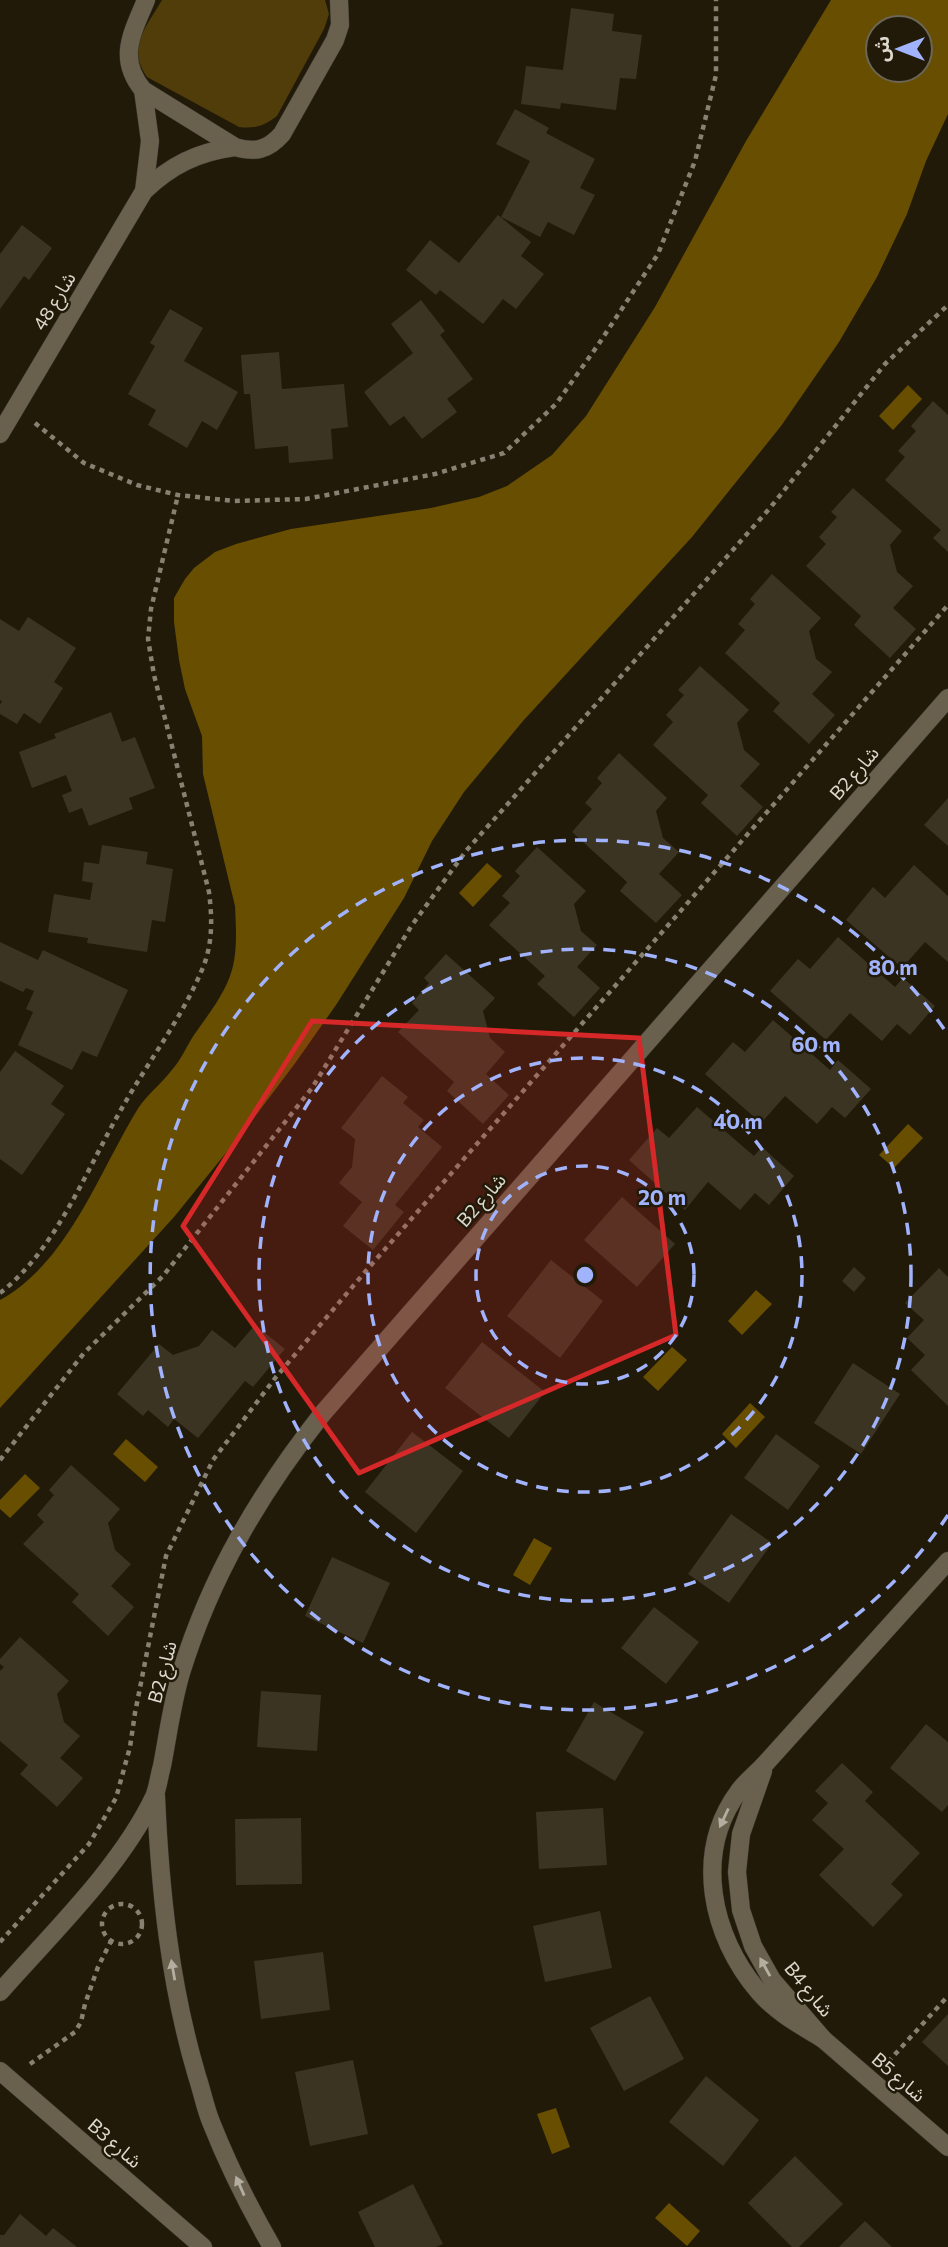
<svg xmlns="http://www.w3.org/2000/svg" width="948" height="2247" viewBox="0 0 948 2247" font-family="Commissioner,'Noto Sans Arabic',sans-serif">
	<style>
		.green { fill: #503d0a }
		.water { fill: #684e00; fill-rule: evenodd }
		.building { fill: #3c3423 }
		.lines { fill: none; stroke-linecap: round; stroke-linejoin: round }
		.minor-casing { stroke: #38332d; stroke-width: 19 }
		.path { stroke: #878174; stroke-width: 4.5; stroke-dasharray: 5 5; stroke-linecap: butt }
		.minor { stroke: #69614e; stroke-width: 18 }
		.oneway { fill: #b4aea1 }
		.marked { fill: #d62828; fill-opacity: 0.2; stroke: #d62828; stroke-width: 5; stroke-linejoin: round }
		.ring { fill: none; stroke: #a1b3fd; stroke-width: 3.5; stroke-dasharray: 12 9 }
		.labels { text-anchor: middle; stroke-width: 5; stroke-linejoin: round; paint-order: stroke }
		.street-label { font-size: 19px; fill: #dcd8cd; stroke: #211a09 }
		.centre { fill: #a1b3fd; stroke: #211a09; stroke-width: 3.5 }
		.ring-label { font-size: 21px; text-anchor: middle; font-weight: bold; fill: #a1b3fd; stroke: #211a09; stroke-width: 5; stroke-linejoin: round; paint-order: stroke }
	</style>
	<rect width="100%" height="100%" fill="#211a09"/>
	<path class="green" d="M162,0h163l4,14 -5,15 -47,87c-13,10 -22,13 -38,11l-92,-50c-21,-30 -1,-49 15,-77z"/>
	<g class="water">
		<path d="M831,0h117v114l-22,47 -19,53 -30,63 -38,65 -58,84 -89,111 -169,184 -59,71 -32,49 -28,57 -68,107 -40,57 -49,65 -73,90 -174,191v-108c69,-38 99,-129 139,-193 9,-13 22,-23 32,-36 10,-11 15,-24 23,-36 13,-19 28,-37 36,-59 8,-21 6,-48 5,-70l-32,-132 -1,-38 -17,-47 -6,-29 -5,-38v-24l11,-19 9,-11 21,-16 21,-8 55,-15 140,-21 48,-11 28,-11 45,-31 34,-39 69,-109 91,-166zM878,28h42v42h-42z"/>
		<path d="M908,385l14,14 -29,31 -14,-14z"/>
		<path d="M487,863l15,13 -29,31 -14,-14z"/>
		<path d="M908,1124l15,14 -29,30 -15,-13z"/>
		<path d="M756,1290l16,14 -30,31 -14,-14z"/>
		<path d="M672,1347l15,13 -29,31 -15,-14z"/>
		<path d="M750,1403l15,14 -29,31 -14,-14z"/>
		<path d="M126,1439l32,28 -13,15 -32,-28z"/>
		<path d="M25,1474l15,14 -30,30 -10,-9v-9z"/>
		<path d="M534,1538l18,10 -22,37 -17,-10z"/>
		<path d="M556,2108l14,39 -18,7 -15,-40z"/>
		<path d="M669,2203l31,28 -13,15 -32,-28z"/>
	</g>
	<g class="building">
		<path d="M571,8l43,6 -2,17 30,4 -6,44 -16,-1 -4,32 -55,-7 -1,6 -39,-5 5,-38 37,4z"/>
		<path d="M515,109l34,19 -3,5 49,26 -15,29 15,7 -21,40 -26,-13 -8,15 -39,-20 29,-56 -34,-17z"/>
		<path d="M498,215l33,27 -10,14 23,18 -28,35 -13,-10 -20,25 -43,-34 -4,5 -30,-25 24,-30 29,23z"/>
		<path d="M22,225l30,23 -23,32 -5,-4 -24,33v-55z"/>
		<path d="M421,300l24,31 -5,4 33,44 -26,20 10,13 -35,27 -18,-23 -14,10 -26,-34 49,-39 -22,-29z"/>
		<path d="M170,309l33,19 -19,33 54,31 -21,38 -15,-9 -15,27 -39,-23 8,-15 -28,-16 27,-48 -5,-3z"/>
		<path d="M279,352l3,37 62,-5 4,43 -17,2 2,30 -44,4 -1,-17 -33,3 -5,-55h-6l-3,-39z"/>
		<path d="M933,401l15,14v137l-15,-14 8,-8 -56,-50 20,-23 -7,-6 18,-20 -5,-5z"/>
		<path d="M853,488l49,43 -12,14 7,27 16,14 -20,22 23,21 -26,29 -36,-33 7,-9 -55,-50 20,-22 -7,-7 18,-20 -6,-5z"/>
		<path d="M772,574l49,44 -12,13 7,28 16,13 -20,22 23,21 -26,29 -36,-33 7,-8 -55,-50 20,-23 -7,-6 17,-20 -5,-5z"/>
		<path d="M28,617l48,31 -22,34 9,6 -23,36 -16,-11 -7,11 -17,-10v-9l2,-4 -2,-1v-81l19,12z"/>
		<path d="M700,666l49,44 -12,13 7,27 16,14 -20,22 23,21 -26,29 -36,-33 7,-8 -55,-50 20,-23 -7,-7 18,-20 -6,-5z"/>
		<path d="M111,712l11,30 13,-5 20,51 -26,10 4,11 -44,17 -7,-18 -13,5 -7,-18 10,-4 -6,-16 -34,13 -13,-36 37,-14 -2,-4z"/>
		<path d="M619,753l48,45 -11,13 7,27 16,14 -20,22 23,21 -26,28 -36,-32 7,-9 -55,-50 20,-23 -7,-6 17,-20 -5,-5z"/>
		<path d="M948,798v48l-24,-21z"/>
		<path d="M102,845l46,7 -2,12 27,5 -8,53 -13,-2 -5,32 -60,-9 1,-5 -40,-6 6,-38 36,6 3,-17 -11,-2 2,-19 15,2z"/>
		<path d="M537,847l49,44 -12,13 7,27 16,14 -20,22 23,21 -26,29 -37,-33 8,-8 -56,-51 21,-22 -8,-7 18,-20 -5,-5z"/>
		<path d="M914,865l34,31v66l-23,-20 -23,26 -56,-48 27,-33 12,11z"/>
		<path d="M838,937l57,50 8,-9 32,28 -25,29 -13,-11 -15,17 -32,-28 -24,27 -56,-49 28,-32 12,10z"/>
		<path d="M0,942l38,18 5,-10 85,40 -31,67 -15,-6 -10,19 -54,-25 15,-33 -7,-3 8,-18 -8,-3 -3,4 -23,-11z"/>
		<path d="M446,954l49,44 -12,13 7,27 15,14 -19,22 23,21 -26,29 -36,-33 7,-9 -56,-50 21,-22 -7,-7 17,-20 -5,-5z"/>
		<path d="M773,1020l57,50 8,-10 33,29 -26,29 -13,-11 -15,17 -32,-28 -24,27 -56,-49 28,-32 12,10z"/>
		<path d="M15,1051l49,35 -13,18 14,10 -43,61 -22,-16v-87z"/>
		<path d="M382,1076l26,21 -5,6 21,17 -6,7 24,20 -47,58 9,7 -31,38 -30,-24 19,-24 -23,-19 13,-16 3,-28 -14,-11z"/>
		<path d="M697,1107l57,49 8,-9 32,29 -25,29 -14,-12 -15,17 -32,-28 -23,28 -56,-50 28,-32 12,10z"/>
		<path d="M622,1197l53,47 -38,43 -53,-47z"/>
		<path d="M551,1260l52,41 -43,57 -53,-42z"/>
		<path d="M854,1267l12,11 -12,14 -12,-11z"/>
		<path d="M939,1268l9,9v129l-37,-36 14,-15 -18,-17 17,-18 -19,-17z"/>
		<path d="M255,1325l30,24 -32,38 -8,-6 -47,57 -24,-19 -6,8 -20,-17 -5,6 -26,-22 42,-50 14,11 26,-9 13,-16 23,18z"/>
		<path d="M482,1342l63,50 -36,46 -64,-50z"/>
		<path d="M853,1363l47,31 -39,60 -47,-31z"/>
		<path d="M412,1432l51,39 -47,62 -51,-41z"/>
		<path d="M776,1434l44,32 -32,44 -44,-32z"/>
		<path d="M71,1465l49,44 -12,14 7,27 16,14 -20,22 23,21 -26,29 -36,-34 7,-8 -56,-50 21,-22 -7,-7 17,-20 -5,-5z"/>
		<path d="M731,1514l41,29 -43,60 -41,-29z"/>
		<path d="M332,1557l58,26 -27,60 -58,-27z"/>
		<path d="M654,1607l45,35 -33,42 -45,-36z"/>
		<path d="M20,1637l49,44 -12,13 7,28 16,14 -20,22 23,20 -26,29 -37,-33 8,-9 -28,-24v-70l4,-4 -4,-3v-5z"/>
		<path d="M261,1691l60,4 -4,56 -60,-4z"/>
		<path d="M594,1702l50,30 -29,49 -49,-30z"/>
		<path d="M926,1724l22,18v63l-6,7 -52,-44z"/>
		<path d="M842,1763l31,29 -8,9 55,52 -29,31 12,11 -30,32 -54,-52 25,-26 -32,-29 16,-17 -13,-12z"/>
		<path d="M603,1808l4,57 -68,4 -3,-57z"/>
		<path d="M301,1818l1,66 -66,1 -1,-66z"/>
		<path d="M600,1911l12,57 -67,14 -12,-56z"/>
		<path d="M323,1952l7,58 -69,9 -7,-58z"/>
		<path d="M650,1996l34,63 -60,32 -34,-63z"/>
		<path d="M948,2014v52l-26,-24z"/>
		<path d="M353,2060l15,74 -58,12 -15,-74z"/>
		<path d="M706,2076l53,44 -36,46 -54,-44z"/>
		<path d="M795,2156l48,48 -44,43h-7l-44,-44z"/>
		<path d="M413,2184l30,60 -7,3h-61l-17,-35z"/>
		<path d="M20,2214l26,22 7,-8 24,19h-77v-12h4z"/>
		<path d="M865,2221l27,26h-53z"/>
	</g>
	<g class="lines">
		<g class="minor-casing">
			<g id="minor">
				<path d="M146,0c-14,34 -29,58 -3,90l92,57c20,6 33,3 47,-13l53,-94 5,-15 -1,-25"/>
				<path d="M143,90l7,51 -6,50"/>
				<path d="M0,434l144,-243c27,-26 54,-39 91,-44"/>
				<path d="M763,1771l-22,63 -4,38 4,38 12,36 19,34 51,59 125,108"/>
				<path d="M156,1796c4,95 14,189 41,280 5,15 8,31 14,46 17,43 38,85 61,125"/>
				<path d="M0,1992c52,-59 120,-124 154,-195 4,-9 5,-21 8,-31 6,-31 10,-63 19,-93 30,-98 79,-180 142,-260l625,-715"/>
				<path d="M823,2039c-23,-14 -47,-27 -64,-47 -48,-56 -66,-139 -20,-201 7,-10 18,-18 26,-27l183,-203"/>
				<path d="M0,2071l203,176"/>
			</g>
		</g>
		<g class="path">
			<path d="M35,423l49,40 53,22 41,10 56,6 72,-2 129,-25 69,-21 52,-49 42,-59 60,-91 37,-93 21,-86v-75"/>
			<path d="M0,1293c57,-44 87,-125 122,-185 27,-48 61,-91 82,-143 9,-25 8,-48 5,-73l-55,-217 -6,-36 3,-30 27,-114"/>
			<path d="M0,1460l84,-107 79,-77 149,-188 100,-163 54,-74 304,-343 115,-144 63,-59"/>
			<circle cx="122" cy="1924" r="20"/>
			<path d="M0,1942l89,-98 27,-46 14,-51 5,-34 31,-157 47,-96 63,-83 89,-105 583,-667"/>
			<path d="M888,2062l60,-66"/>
			<path d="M30,2064l45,-32 6,-10 4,-18 13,-37 13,-26"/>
		</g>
		<use href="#minor" class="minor"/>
	</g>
	<defs><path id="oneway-solid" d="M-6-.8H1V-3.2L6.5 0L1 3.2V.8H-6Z" transform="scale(1.75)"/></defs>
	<g class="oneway">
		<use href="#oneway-solid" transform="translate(724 1818) rotate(115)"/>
		<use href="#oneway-solid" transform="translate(765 1967) rotate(-119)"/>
		<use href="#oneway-solid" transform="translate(173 1970) rotate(-100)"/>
		<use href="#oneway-solid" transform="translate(240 2186) rotate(-114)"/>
	</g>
	<path class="marked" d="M312,1021l327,17 37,297 -317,138 -176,-247z"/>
	<g class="ring">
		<circle cx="585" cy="1275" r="109"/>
		<circle cx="585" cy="1275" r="217"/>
		<circle cx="585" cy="1275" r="326"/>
		<path d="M948 1515A435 435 0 1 1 948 1035"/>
	</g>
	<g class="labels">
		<g class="street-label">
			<text transform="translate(54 301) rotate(-59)" y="7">شارع 48</text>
			<text transform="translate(854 773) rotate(-49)" y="7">B2 شارع</text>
			<text transform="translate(481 1200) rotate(-49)" y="7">B2 شارع</text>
			<text transform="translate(162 1672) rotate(-75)" y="7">B2 شارع</text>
			<text transform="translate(809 1989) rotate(51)" y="7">B4 شارع</text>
			<text transform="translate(899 2077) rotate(41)" y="7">B5 شارع</text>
			<text transform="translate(115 2143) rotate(41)" y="7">B3 شارع</text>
		</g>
	</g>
	<circle cx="585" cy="1275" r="10" class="centre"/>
	<g class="ring-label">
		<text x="893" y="975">80 m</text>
		<text x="816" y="1052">60 m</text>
		<text x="738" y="1129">40 m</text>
		<text x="662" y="1205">20 m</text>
	</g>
	<g transform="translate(899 49) rotate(270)"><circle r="33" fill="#211a09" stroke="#6c6657" stroke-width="2"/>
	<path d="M0-5L12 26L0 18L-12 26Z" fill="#a1b3fd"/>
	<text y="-10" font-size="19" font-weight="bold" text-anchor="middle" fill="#dcd8cd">ش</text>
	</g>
</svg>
